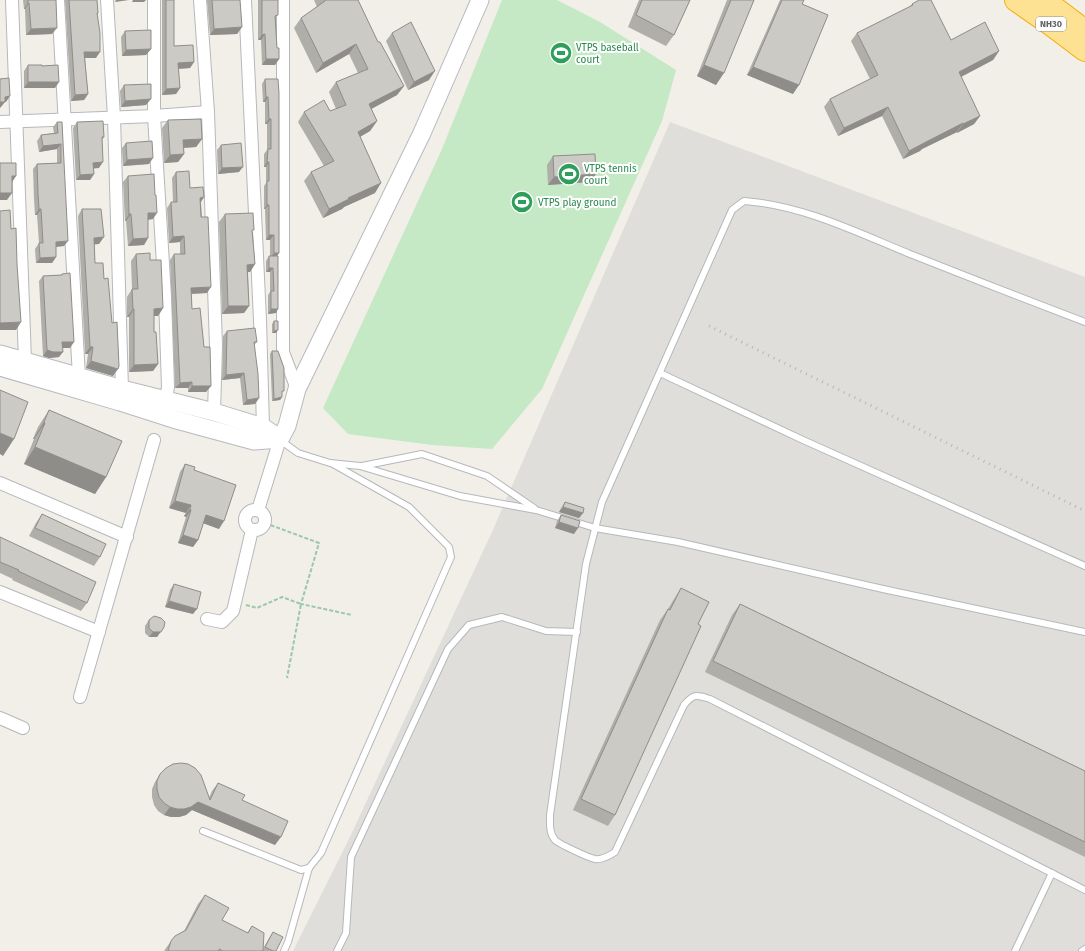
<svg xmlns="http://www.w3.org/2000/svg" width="1085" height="951" viewBox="0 0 1085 951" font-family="'Fira Sans',sans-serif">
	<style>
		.industrial { fill: #e0deda }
		.green { fill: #c5e8c5 }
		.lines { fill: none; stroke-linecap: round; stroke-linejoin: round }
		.lane-casing { stroke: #b5b8bc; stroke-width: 8 }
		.street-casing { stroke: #b5b8bc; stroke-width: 14 }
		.secondary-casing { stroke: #b6babf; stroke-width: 19 }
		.highway-casing { stroke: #f9ab00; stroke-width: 24 }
		.path { stroke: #9cc7a9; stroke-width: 2; stroke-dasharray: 4 2; stroke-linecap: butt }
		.lane { stroke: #fff; stroke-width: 6 }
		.street { stroke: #fff; stroke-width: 12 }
		.secondary { stroke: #fff; stroke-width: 17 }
		.highway { stroke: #fde293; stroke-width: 22 }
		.rail { stroke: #b6b7b8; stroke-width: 3; stroke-dasharray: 1 5; stroke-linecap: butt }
		.wall { fill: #afaea9 }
		.shaded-wall { fill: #8f8d8a }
		.building { fill: #cccac5; stroke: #8f8d8a }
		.labels { text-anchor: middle; stroke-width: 4; stroke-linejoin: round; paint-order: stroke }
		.shield { fill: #fff; stroke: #8f9295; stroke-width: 1 }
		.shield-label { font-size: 9px; font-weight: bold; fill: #5f6368 }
		.leisure-label { font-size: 10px; fill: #27864d; stroke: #fff; text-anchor: start }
	</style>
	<rect width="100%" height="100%" fill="#f1efe8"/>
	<path class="industrial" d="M670,122l415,155v674h-792l56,-112 143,-307z"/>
	<path class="green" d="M502,0h55l43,22 76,48 -14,51 -120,268 -50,60 -60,-4 -84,-11 -25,-26 119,-259z"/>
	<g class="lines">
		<g class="lane-casing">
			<g id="lane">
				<path d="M1085,322c-58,-22 -117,-45 -175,-68 -54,-22 -108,-49 -166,-53l-12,9 -130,292 -16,62 -36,251c0,9 -1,18 5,25 4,4 34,18 40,19 7,1 14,-3 20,-7l69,-147c10,-12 13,-10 26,-6l375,191"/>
				<path d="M660,373l143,67 282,126"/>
				<path d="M280,440l18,13 32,10 30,3 100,30 76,14 59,18 83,14 205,47 202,43"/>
				<path d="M362,466l60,-12 65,22 47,32"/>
				<path d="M203,831l98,39 8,-2 12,-15 130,-296 -2,-10 -40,-40 -76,-43"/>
				<path d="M284,951l4,-9 21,-74"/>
				<path d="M337,951l9,-18 5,-76 97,-208 21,-24 33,-8 44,14 31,1"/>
				<path d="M1015,951l37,-78"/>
				<path d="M1082,951l3,-2"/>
			</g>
		</g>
		<g class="street-casing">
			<g id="street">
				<path d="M12,0l13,361"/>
				<path d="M58,0l21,377"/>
				<path d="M107,0l7,117 8,272 -1,7"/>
				<path d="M154,0v116l11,181 3,90 -2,12"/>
				<path d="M200,0l8,112"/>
				<path d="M245,0l15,320 3,107 -4,6"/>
				<path d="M283,0v352l14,37"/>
				<path d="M0,122l154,-6 54,-4 8,234 -2,66"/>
				<path d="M0,483l127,54"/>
				<circle cx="255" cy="520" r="10"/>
				<path d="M258,510l22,-71"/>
				<path d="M0,592l99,40"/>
				<path d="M207,619l15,3 11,-11 19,-81"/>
				<path d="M80,697l74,-257"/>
				<path d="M0,718l23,10"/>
			</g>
		</g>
		<g class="secondary-casing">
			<g id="secondary">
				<path d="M0,354l122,35 92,23 49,15 17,12"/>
				<path d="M0,367l120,35 53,17 81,22 26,-2"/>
				<path d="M280,439l7,-13 10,-37 125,-256 58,-133"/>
			</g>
		</g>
		<g class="highway-casing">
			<g id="highway">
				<path d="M1016,0l33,23 36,27"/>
				<path d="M1044,0l37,28"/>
			</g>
		</g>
		<g class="path">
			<path d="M265,523l54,20 -18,61 51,11"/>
			<path d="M246,605l11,3 25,-11 19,7 -14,74"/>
		</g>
		<use href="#lane" class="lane"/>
		<use href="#street" class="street"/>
		<use href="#secondary" class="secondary"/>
		<use href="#highway" class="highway"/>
		<path class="rail" d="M709,326l376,185"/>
	</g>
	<g class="wall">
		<path d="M23,0h33l-4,34 -26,1 -1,-26h-1z"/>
		<path d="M65,0h32l1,13 -1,2 -1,43h-11l3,36 -4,6 -13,1z"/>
		<path d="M162,0h12v46l20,16 -4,6 -12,1 2,19 -4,6 -14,1z"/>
		<path d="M207,0h33l2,27 -5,7 -27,1z"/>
		<path d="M258,0h20l-2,19 1,29 2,11 -4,6h-13l-1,-25h-3z"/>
		<path d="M314,0h44l20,42 26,44 -7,9 -26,14 6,12 -7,10 -10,6 15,56 -31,14 -2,2 -19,9 -19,-37 7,-9 13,-6 -26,-44 6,-10 26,-1 6,-2 -7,-17 7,-10 22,-9 -9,-19 -33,19 -22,-45 7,-10 16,-11z"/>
		<path d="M639,0h51l-16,35 -8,11 -38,-19z"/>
		<path d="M727,0h27l-38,85 -19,-9z"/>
		<path d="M780,0h24l-2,4 -9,90 -46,-19z"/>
		<path d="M912,4l39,36 48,11 -6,9 -32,17 19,39 -6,8 -17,9v-1l-35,17 -2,2 -17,8 -21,-43 -44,20 -14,-29 6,-8 40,-20 -19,-38 6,-8 52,-26z"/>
		<path d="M125,31l26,18 -5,6 -24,1 -1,-19z"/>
		<path d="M392,33l37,47 -21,10 -22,-49z"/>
		<path d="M28,65l14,1 13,22h-31v-17z"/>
		<path d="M265,79h13l-1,177 -1,57 -8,1v-19l2,-3v-20h-4v-11l3,-5h1v-16h-4l-1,-31h-1v-23l2,-3v-16h-2v-13l3,-4v-26h-2v-22h-2l-1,-18z"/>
		<path d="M124,85l22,20 -25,2 -1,-16z"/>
		<path d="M168,120l34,19 -6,8 -12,1v6l-6,8 -14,1 -2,-35z"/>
		<path d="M57,122h5l2,124 -8,1v10l-4,6h-16l-1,-14 4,-6 -2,-28h-2l-1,-16 -1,-30 4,-5 20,-1v-14l-18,3 -2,-11 4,-6 13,-2 -1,-6z"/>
		<path d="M77,122l27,15 -2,3 -3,28h-6l1,6 -4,6h-14l-3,-52z"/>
		<path d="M126,143l23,21 -26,2 -1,-18z"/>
		<path d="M221,145l18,27 -21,2 -1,-24z"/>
		<path d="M553,156l37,26 -42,3 -1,-20z"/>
		<path d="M176,172l14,16 14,9 -3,5 6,91 -16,1 1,15 12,38 7,39 -5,6h-18v-4h-13l-5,-128 4,-6h6v-12l-11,1 -2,-35 4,-6h2l-1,-24z"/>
		<path d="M128,176l25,43 -5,1v18l-4,7 -16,1 -2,-25h-1l-2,-39z"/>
		<path d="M82,209l17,35h-5l1,19 9,16 9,97 -27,-8 2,-14h-3l-7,-138z"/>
		<path d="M225,214l28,18 2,32 -5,8h-2l1,34 -5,7 -22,1 -3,-92z"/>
		<path d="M136,254l14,6 13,48 -5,8h-4v16l4,32 -5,7 -24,1v-55h-2v-20l5,-8 -1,-28z"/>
		<path d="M62,274l8,74h-7l-4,9 -10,1 -6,-2 -4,-75 4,-5 18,-1z"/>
		<path d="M274,321l2,12h-4v-9z"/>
		<path d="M227,331l30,11 -3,3 5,53 -4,6 -12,1 -3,-27 -18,2 1,-44z"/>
		<path d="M272,351l10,43v3l-2,3 -8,1 -2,-47z"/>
		<path d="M49,410l57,67 -11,17 -71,-30 10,-25h-1l5,-12z"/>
		<path d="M185,464l9,6 25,59 -16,-6 -5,17 -5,7 -15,-4 8,-26 -2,-1 2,-3 -17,-5 11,-36z"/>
		<path d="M565,502l18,11 -4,5 -20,-6 2,-4z"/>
		<path d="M42,514l58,43 -6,9 -65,-30 7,-13z"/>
		<path d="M561,515l13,19 -19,-6 2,-7z"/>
		<path d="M0,537l87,66 -6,8 -69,-31 1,-1 -13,-6z"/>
		<path d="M174,584l19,30 -28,-7 5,-17z"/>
		<path d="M681,588l17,36 -83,191 -7,11 -35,-16 87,-190 8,-11 6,-10z"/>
		<path d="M740,604l345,167v86l-380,-185 27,-57z"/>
		<path d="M149,620l15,7 -7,10h-8l-4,-4v-7z"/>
		<path d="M160,774l49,24 3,-7 6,-8 24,17 33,45 -83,-35 -6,5 -7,2h-8l-7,-2 -6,-4 -4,-6 -2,-8v-8l3,-7z"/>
		<path d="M205,895l17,25 25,13 5,-7 11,23 6,-11 4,-6 3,19h-112l7,-10 13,-10 14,-27z"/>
	</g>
	<g class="shaded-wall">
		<path d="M116,0h13l-14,2z"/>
		<path d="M133,0h13l-2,2h-12z"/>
		<path d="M28,3h1l-4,6h-1z"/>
		<path d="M242,27l-5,7 -27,1 4,-6z"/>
		<path d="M57,28l-5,6 -26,1 5,-6z"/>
		<path d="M265,34l-4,6h-3l4,-5z"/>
		<path d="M356,44l-7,10 -33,19 7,-10z"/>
		<path d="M151,49l-5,6 -24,1 4,-6z"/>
		<path d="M999,51l-6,9 -40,21 6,-9z"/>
		<path d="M84,52h16l-4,6h-16z"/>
		<path d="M266,59h13l-4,6h-13z"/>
		<path d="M194,62l-4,6 -16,1 4,-6z"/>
		<path d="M704,65l20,8 -8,12 -19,-9z"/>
		<path d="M753,67l46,18 -6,9 -46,-19z"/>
		<path d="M435,71l-6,9 -21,10 6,-8z"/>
		<path d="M28,82h31l-4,6h-31z"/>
		<path d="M404,86l-7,9 -35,19 7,-10z"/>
		<path d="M180,88l-4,6 -14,1 4,-6z"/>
		<path d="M88,94l-4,6 -13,1 4,-6z"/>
		<path d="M10,96l-4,6h-1l-4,5 -1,1v-6l5,-5z"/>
		<path d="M266,97h2l-3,5h-2z"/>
		<path d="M151,99l-5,6 -25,2 4,-6z"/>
		<path d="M888,107l-6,9 -44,20 6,-8z"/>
		<path d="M980,116l-6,8 -17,9 6,-9z"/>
		<path d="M269,119h2l-4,5h-2z"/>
		<path d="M377,121l-7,10 -19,11 7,-10z"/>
		<path d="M963,123l-6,9 -35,17 -2,2 -17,8 6,-8 17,-9z"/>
		<path d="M202,139l-6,8 -18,1 5,-8z"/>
		<path d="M61,144l-4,5 -18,3 4,-6z"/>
		<path d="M184,154l-6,8 -14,1 6,-8z"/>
		<path d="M153,158l-4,6 -26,2 4,-6z"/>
		<path d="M103,162l-4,6 -10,1 4,-6z"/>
		<path d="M267,162h2l-3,5h-2z"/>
		<path d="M243,167l-4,5 -21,2 4,-6z"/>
		<path d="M94,174l-4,6h-14l4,-5z"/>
		<path d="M596,174l-6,8 -42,3 6,-8z"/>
		<path d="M12,176h4l-5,8z"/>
		<path d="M381,183l-6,10 -31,14 -2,2 -19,9 6,-9 19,-11z"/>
		<path d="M0,193h12l-5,7h-7z"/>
		<path d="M204,197l-4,6v-5z"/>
		<path d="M267,205h2l-4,4h-1z"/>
		<path d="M39,209h2l-4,6h-2z"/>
		<path d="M148,213h9l-4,6 -10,1z"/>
		<path d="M129,214h2l-5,7h-1z"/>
		<path d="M269,235h5l-4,5h-4z"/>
		<path d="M184,236l-4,6 -11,1 4,-6z"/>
		<path d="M104,237l-5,7 -10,1 5,-7z"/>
		<path d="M148,238l-4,7 -16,1 5,-7z"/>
		<path d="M68,241l-4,5 -12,1 4,-5z"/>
		<path d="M274,253h5l-3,5h-6z"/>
		<path d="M56,257l-4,6h-16l4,-5z"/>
		<path d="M255,264l-5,8h-8l5,-7z"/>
		<path d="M269,268h4l-3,4h-4z"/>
		<path d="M211,287l-4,6 -20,1 4,-6z"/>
		<path d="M228,306h21l-5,7 -22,1z"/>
		<path d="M163,308l-5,8h-10l6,-7z"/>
		<path d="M133,309h1l-5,8h-2z"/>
		<path d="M271,309h7l-2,4 -8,1z"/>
		<path d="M21,322l-5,8h-16v-7z"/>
		<path d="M278,330l-2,3h-4l2,-2z"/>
		<path d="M62,342h12l-4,6h-12z"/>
		<path d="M90,347h3l-5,7h-3z"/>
		<path d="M47,350l16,2 -4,5 -10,1 -6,-2z"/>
		<path d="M91,361l27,8 -5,7 -27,-8z"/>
		<path d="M158,364l-5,7 -24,1 5,-7z"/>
		<path d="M244,373l-4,5 -18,2 4,-5z"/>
		<path d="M192,382l-4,6h-13l5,-5z"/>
		<path d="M192,386h19l-5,6h-18z"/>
		<path d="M282,397l-2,3 -8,1 2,-2z"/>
		<path d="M259,398l-4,6 -12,1 4,-5z"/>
		<path d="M44,422l1,1 -11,16h-1z"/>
		<path d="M0,433l14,6 -11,17 -3,-2z"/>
		<path d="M35,447l71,30 -11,17 -71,-30z"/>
		<path d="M175,501l16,4 -5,8 -17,-5z"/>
		<path d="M563,507l20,6 -4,5 -20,-6z"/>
		<path d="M190,509l1,1 -5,7 -2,-1z"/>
		<path d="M206,515l18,6 -5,8 -19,-7z"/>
		<path d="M559,522l19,6 -4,6 -19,-6z"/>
		<path d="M183,535l15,5 -5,7 -15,-4z"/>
		<path d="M169,601l28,8 -4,5 -28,-7z"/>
		<path d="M164,627l-7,10h-8l4,-5z"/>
		<path d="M198,802l83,35 -6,8 -83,-35 -6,5 -7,2h-8l-7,-2 6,-8z"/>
	</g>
	<g class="building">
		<path d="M28,0h28l1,28 -26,1 -2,-26h-1z"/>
		<path d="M69,0h28l1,13h-1l3,20v19h-16l4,42 -13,1z"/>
		<path d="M166,0h8v46l19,-1 1,17 -16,1 2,25 -14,1z"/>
		<path d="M212,0h28l2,27 -28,2z"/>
		<path d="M262,0h16v15l-3,1 2,32h2v11h-13l-1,-25 -3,1z"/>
		<path d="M325,0h33l20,42h2l24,44 -35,18 8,17 -19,11 23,51 -33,15 1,1 -20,10 -18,-37 23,-11 -30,-49 20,-12 6,11 16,-6 -10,-23 32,-13 -12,-25 -33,19 -22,-45 24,-17z"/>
		<path d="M642,0h48l-16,35 -38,-20z"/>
		<path d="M731,0h23l-30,73 -20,-8z"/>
		<path d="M782,0h22l-2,4 26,11 -29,70 -46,-18z"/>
		<path d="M919,0h12l20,40 34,-18 14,29 -40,21 21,44 -17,8v-1l-37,19 -17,9 -21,-44 -44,21 -14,-29 48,-24 -21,-42 56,-28 -1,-1z"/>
		<path d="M411,22l24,49 -21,11 -22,-49z"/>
		<path d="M151,30v19l-25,1 -1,-19z"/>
		<path d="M28,65h14v1l16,-1 1,17h-31z"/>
		<path d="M9,78l1,18 -5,1v5h-5v-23z"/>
		<path d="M265,79h13l1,14v160h-5v-18h-5v-30h-2v-24h2v-19h-2l1,-13h3v-30h-2l-1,-22h-2z"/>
		<path d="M151,84v15l-26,2 -1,-16z"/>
		<path d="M201,119l1,20 -19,1 1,14 -14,1 -2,-35z"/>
		<path d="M103,121l1,16h-2l1,25 -10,1 1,11 -14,1 -3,-53z"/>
		<path d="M57,122h5l6,119 -12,1v15l-16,1 -1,-15h4l-2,-34h-2l-1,-15 -1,-30 24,-1v-19l-18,2 -2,-11 17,-2z"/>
		<path d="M152,141l1,17 -26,2 -1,-17z"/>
		<path d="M241,143l2,24 -21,1 -1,-23z"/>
		<path d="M595,154l1,20 -42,3 -1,-21z"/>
		<path d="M0,163h16v13h-4v17h-12z"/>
		<path d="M189,171l1,17 13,-1 1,10 -4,1 1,19h7l3,70 -20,1 1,21 8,-1 4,39h6l1,39h-19v-4l-12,1 -6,-129h11l-1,-18 -11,1 -2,-35h6l-1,-30z"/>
		<path d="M154,174l1,21h1l1,18h-9v25l-15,1 -2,-25h-2l-1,-38z"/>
		<path d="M82,209h19l3,28 -10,1 1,25h8l1,16 4,-1 4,45 5,-1 2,44 -1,3 -27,-8 2,-14h-3z"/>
		<path d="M10,210l1,19 5,-1 1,36 4,58 -21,1v-112z"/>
		<path d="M253,213l1,17h-2l3,34 -8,1 2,41h-21l-3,-92z"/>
		<path d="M150,253v7h11l2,48 -9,1v23h2l2,32 -24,1v-56h-1l-1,-20h6l-2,-35z"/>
		<path d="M269,256h9v53h-7v-18h3l-1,-23h-4z"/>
		<path d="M70,273l4,69h-12l1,10h-10l-6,-2 -4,-74 19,-1v-1z"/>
		<path d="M274,321h4v9l-4,1z"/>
		<path d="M255,328l2,14h-3l4,32 1,24 -12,2 -3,-27 -18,2 1,-44z"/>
		<path d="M272,351h6l6,17v23h-2v6l-8,2z"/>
		<path d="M0,390l28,12 -14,37 -14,-6z"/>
		<path d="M49,410l73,31 -16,36 -71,-30 10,-24 -1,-1z"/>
		<path d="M185,464l10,3 -1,3 42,15 -12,36 -18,-6 -8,25 -15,-5 8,-25 -1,-1 1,-4 -16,-4z"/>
		<path d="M565,502l19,6 -1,5 -20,-6z"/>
		<path d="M42,514l64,30 -6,13 -65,-29z"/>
		<path d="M561,515l19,6 -2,7 -19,-6z"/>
		<path d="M0,537l96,45 -9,21 -69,-32 1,-1 -19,-8z"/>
		<path d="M174,584l27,8 -4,17 -28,-8z"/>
		<path d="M681,588l28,14 -11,22 3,2 -86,189 -34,-16 87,-190 2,1z"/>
		<path d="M740,604l345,167v71l-372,-181z"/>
		<path d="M154,616l7,2 4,4 -1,5 -3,5h-8l-4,-4v-8z"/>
		<path d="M181,763l7,1 7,4 6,7 9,25 8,-17 27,12 -3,5 46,21 -7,16 -83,-35 -7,5 -7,2h-7l-7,-2 -6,-4 -5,-6 -2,-8v-8l3,-7 6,-6 7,-4z"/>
		<path d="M205,895l24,13 -7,12 26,13 4,-7 12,7 -1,18h-40l-4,-2v2h-51l3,-10 4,-5 11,-6z"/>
		<path d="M273,932l10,5 -7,14h-3l-8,-4z"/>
	</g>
	<defs>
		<g id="stadium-disc" transform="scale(1.15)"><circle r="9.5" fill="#2e9e5b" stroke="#fff"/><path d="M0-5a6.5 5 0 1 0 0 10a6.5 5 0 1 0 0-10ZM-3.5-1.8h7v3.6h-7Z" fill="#fff"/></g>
	</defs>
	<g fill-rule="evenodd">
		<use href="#stadium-disc" x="561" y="53"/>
		<use href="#stadium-disc" x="569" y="174"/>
		<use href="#stadium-disc" x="522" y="202"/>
	</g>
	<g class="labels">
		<rect class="shield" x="1036" y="17" width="30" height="14" rx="3"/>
		<g class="shield-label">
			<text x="1051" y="27">NH30</text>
		</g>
		<g class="leisure-label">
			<text x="576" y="51">VTPS baseball<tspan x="576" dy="12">court</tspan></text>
			<text x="584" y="172">VTPS tennis<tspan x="584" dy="12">court</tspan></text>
			<text x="538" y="206">VTPS play ground</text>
		</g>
	</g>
</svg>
